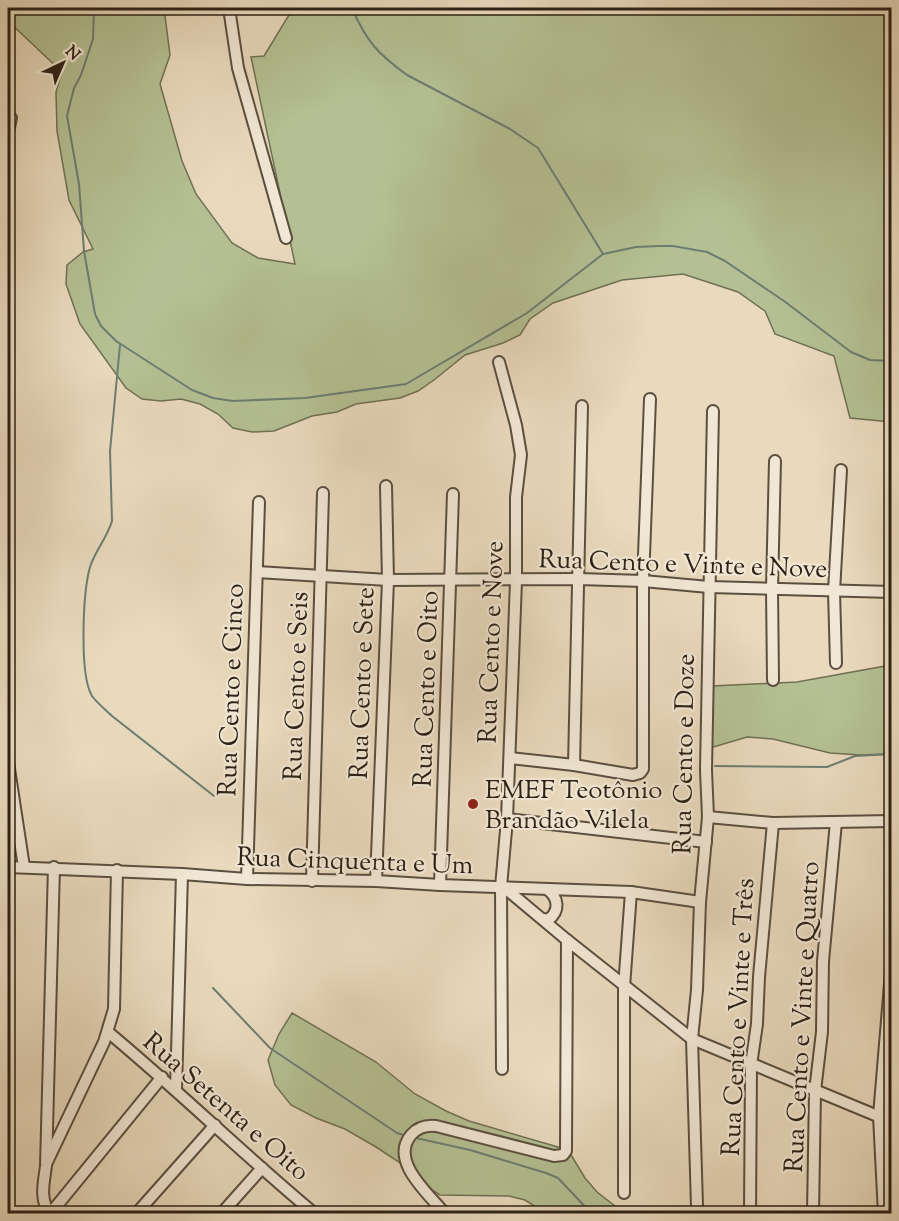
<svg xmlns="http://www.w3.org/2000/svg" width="899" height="1221" viewBox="0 0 899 1221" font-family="'Sorts Mill Goudy',serif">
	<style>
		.green { fill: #b4c093; stroke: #707054; stroke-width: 1.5 }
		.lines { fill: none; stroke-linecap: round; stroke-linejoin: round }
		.stream { stroke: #6c7d72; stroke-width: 2 }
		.street-casing { stroke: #5b4f40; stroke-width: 14 }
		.street { stroke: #f1e7d4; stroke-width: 10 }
		.poi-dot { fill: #8f2418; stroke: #f1e7d4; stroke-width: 2 }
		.labels { text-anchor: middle; stroke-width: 4.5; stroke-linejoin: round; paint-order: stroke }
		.street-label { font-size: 26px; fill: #2c2116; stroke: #f1e7d4 }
		.poi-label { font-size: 26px; fill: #2c2116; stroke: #f1e7d4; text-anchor: start }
	</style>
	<rect width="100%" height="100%" fill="#e9dabd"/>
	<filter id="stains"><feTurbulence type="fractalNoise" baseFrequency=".00333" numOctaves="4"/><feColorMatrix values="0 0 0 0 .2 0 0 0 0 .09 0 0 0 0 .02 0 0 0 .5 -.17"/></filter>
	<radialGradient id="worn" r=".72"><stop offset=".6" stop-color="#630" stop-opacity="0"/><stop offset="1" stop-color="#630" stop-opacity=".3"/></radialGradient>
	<g class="green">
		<path d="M8,8h156l6,47 -10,29 22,77 14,33 36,49 26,15 37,6 -44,-207 13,-1 25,-41 1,-7h601v414l-41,-4 -16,-62 -59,-22 -10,-23 -27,-19 -55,-18 -61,6 -69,23 -23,16 -10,16 -17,8 -38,12 -31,25 -16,11 -18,7 -44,6 -19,8 -25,4 -38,15 -22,1 -19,-4 -15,-14 -18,-10 -19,-5 -20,2 -19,-2 -16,-11 -46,-64 -14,-40 1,-19 16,-13 10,-3 -24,-49 -12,-69 -1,-39 6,-20 -54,-51z"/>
		<path d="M891,665v89l-31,1 -30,-2 -57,-14 -26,-2 -37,11 2,-62 85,-4z"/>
		<path d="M292,1013l84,49 39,32 31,17 23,10 99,29 17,28 12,14 27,21h-79l-20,-13 -16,-4 -69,-1 -17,-11 -15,-16 -32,-21 -31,-18 -29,-11 -25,-13 -16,-20 -7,-25 11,-26z"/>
	</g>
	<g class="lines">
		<g class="stream">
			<path d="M94,8l-1,31 -12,36 -7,13 -7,28 12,68 5,67 11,63 6,12 15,15 76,49 21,8 20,3 72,-3 101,-14 121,-71 76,-59 33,-7 23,-1h14l34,6 18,9 59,40 67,51 19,8 22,1"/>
			<path d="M352,8c14,33 26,46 55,67l103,54 28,19 65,106"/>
			<path d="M120,345l-10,106 2,70c-5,17 -17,30 -22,46 -7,25 -11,107 2,129 5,7 13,13 20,20l102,80"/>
			<path d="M715,766l112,1 28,-11 37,-2"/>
			<path d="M213,988l57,60 127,85 10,3"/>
			<path d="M416,1138l54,12 76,23 12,5 34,36"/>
		</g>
		<g class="street-casing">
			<g id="street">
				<path d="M229,8l9,60 48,170"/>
				<path d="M8,132l3,-14"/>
				<path d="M499,362l17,63 5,30 -5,42v84l-9,238 -6,68 1,182"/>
				<path d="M257,572l131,8 191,-1 64,2 66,6 183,5"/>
				<path d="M836,663l-2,-72 7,-121"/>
				<path d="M773,680l-1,-91 3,-128"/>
				<path d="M510,758l64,7 59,10 7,-2 3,-4v-188l7,-182"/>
				<path d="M8,762l16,105"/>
				<path d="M574,765l8,-359"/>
				<path d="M708,817l65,6 119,-2"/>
				<path d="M507,819l199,23"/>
				<path d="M8,867l174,7 65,5 129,2 64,4 191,7 69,10"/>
				<path d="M54,867l-8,299c-2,16 -7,33 4,48l112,-137"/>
				<path d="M247,879l12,-377"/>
				<path d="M312,881l11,-388"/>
				<path d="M376,881l12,-301 -2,-94"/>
				<path d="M440,885l13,-391"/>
				<path d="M505,888l62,52 125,99 200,83"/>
				<path d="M543,919l5,1c12,-9 11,-22 -1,-31"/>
				<path d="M108,1032c71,59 136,123 207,182"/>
				<path d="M176,1089l6,-215"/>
				<path d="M47,1162l57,-120 10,-33 3,-139"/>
				<path d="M624,1193v-206l7,-95"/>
				<path d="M697,1206l-5,-167 5,-49 3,-88 8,-85 -2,-47 7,-359"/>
				<path d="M136,1214l79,-89"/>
				<path d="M221,1214l41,-46"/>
				<path d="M445,1214c-16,-20 -56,-53 -34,-79 6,-7 15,-10 25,-9l118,30 9,-1 3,-4 1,-211"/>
				<path d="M750,1214l1,-149 6,-41 2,-47 14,-154"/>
				<path d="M813,1214l2,-123 7,-59 1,-71 13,-139"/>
				<path d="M884,1214l-5,-98 13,-156"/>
			</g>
		</g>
		<use href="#street" class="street"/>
	</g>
	<circle class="poi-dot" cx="473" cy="804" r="6"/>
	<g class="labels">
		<g class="street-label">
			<text transform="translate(683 563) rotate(2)" y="9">Rua Cento e Vinte e Nove</text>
			<text transform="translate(490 642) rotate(-88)" y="9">Rua Cento e Nove</text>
			<text transform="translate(361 683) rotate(-88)" y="9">Rua Cento e Sete</text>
			<text transform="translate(295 686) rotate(-88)" y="9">Rua Cento e Seis</text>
			<text transform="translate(425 689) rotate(-88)" y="9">Rua Cento e Oito</text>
			<text transform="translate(230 690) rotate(-88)" y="9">Rua Cento e Cinco</text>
			<text transform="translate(683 754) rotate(-89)" y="9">Rua Cento e Doze</text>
			<text transform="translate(355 860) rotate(2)" y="9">Rua Cinquenta e Um</text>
			<text transform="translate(737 1017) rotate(-87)" y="9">Rua Cento e Vinte e Três</text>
			<text transform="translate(801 1017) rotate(-87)" y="9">Rua Cento e Vinte e Quatro</text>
			<text transform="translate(227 1106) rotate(41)" y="9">Rua Setenta e Oito</text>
		</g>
		<g class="poi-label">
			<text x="485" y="798">EMEF Teotônio<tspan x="485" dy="30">Brandão Vilela</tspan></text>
		</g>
	</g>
	<rect width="899" height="1221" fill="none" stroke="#e9dabd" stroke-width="30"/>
	<rect x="9" y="9" width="881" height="1203" fill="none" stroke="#2c2116" stroke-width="3"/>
	<rect x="15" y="15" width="869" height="1191" fill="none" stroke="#2c2116" stroke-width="1.5"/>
	<g transform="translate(63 63) rotate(44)" stroke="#f1e7d4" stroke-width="4.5" paint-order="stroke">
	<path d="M0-4.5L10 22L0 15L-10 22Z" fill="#2c2116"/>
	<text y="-9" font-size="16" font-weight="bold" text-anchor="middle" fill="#2c2116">N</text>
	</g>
	<rect width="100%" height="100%" filter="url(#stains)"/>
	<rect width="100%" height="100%" fill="url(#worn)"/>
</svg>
